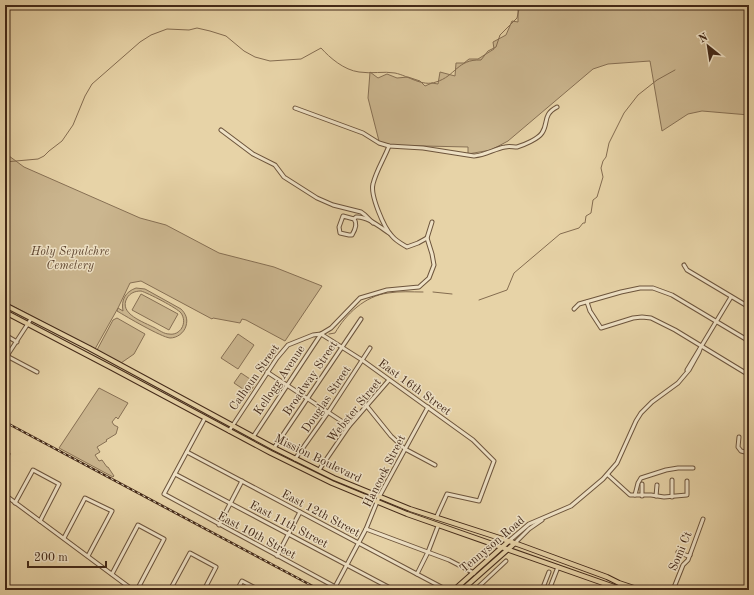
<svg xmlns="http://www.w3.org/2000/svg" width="754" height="595" viewBox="0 0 754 595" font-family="'Old Standard TT',serif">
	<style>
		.green { fill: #cbb68f; stroke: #877054; fill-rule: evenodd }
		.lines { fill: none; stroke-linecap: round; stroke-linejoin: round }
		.stream { stroke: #846c50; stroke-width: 1 }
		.minor-casing { stroke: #6c543c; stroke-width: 5 }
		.major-casing { stroke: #432918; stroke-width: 6 }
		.minor { stroke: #efe2c6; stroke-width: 3 }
		.major { stroke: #e7d3a7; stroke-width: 4 }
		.rail-casing { stroke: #432918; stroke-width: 2.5 }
		.rail { stroke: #efe2c6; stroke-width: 1; stroke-dasharray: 3; stroke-linecap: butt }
		.labels { text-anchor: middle; stroke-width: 3; stroke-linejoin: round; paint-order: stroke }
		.park-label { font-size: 12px; font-style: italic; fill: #5e4530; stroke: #efe2c6 }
		.street-label { font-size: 12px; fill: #432918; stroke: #efe2c6 }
	</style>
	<rect width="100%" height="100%" fill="#e7d3a7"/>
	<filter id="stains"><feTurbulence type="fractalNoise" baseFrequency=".005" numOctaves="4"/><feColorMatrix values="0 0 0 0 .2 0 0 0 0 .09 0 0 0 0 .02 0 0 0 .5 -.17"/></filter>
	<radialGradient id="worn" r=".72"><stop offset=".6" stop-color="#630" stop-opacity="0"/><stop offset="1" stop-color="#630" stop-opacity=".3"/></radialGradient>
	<g class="green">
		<path d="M519,5h230v110l-47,-4 -14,3 -26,17 -12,-70 -42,3 -15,5 -85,72 -17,9 -23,4v-7l-88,-2 -12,-47 2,-26 8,6 9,-4 10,4 11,-1 12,4 5,5 7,-3 6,1 2,-12 15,4 1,-13h8l5,-4h9l16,-10 -1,-7 13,-7 6,-14 6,1v-15z"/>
		<path d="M5,153l19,14 116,51 26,7 53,28 55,14 48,19 -37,55 -39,-21 -4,-1 -2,4 -27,-5 -1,1 -71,-38 -11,2 -12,25 -23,41 -90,-47z"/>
		<path d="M136,288l9,1 36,20c5,5 7,10 5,17 -2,7 -9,12 -16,12 -9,-1 -43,-21 -53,-27l1,-3 5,3c-2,-11 2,-19 13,-23zM141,291c7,2 36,17 40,22 7,10 -1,23 -12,21 -5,0 -10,-4 -14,-6 -11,-6 -37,-14 -28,-30 3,-5 8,-7 14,-7z"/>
		<path d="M141,294l37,20 -9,16 -37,-20z"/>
		<path d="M117,318l28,16 -11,20 -13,9 -24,-13 16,-30z"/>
		<path d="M238,334l16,11 -16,24 -17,-11z"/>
		<path d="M241,373l15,10 -7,10 -15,-10z"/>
		<path d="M99,388l29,15 -10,16 -2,-2 -4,5 2,3 4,2 -2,7 -10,6 1,1 -10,6 3,5 -5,3 4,6 3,-1 5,7h1l6,9 -1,1 -54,-29z"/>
	</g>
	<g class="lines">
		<g class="stream">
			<path d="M5,162l33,-3 6,-3 5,-5 13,-10 11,-16 12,-29 7,-12 48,-42 11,-7 16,-6 22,1 8,-2 13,3 16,5 18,15 11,6 15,4 31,-2 20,-11c9,10 23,22 38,24 12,2 25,-1 36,1 14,3 27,14 41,9 20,-6 21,-23 45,-22l7,-9 8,-4 4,-12 17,-17 3,-13"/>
			<path d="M433,292l19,2"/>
			<path d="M479,300l28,-10 7,-17 46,-39 19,-6 4,-5h2l1,-7 5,-3 2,-13 4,-3 6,-20 -2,-9 2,-7 3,-4 3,-14 15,-30 14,-18 19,-15 18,-10"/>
			<path d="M329,334l6,-1c11,-19 30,-37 53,-40 12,-2 24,-1 35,-1"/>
		</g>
		<g class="minor-casing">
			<g id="minor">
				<path d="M295,108l68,25 16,10 10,3 34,2 51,8c12,-1 20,-7 31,-9 4,-1 8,0 12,0 7,-2 21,-8 25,-14 7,-10 0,-18 15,-26"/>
				<path d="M221,130l32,24 22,11 9,12 33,21 16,7 28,7 4,3 8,8"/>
				<path d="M389,146c-5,13 -13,25 -16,38 -3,11 11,44 19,52 4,5 10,8 15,11l11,-4 9,-5 5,-16"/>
				<path d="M354,219c4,5 1,11 -2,16h-3l-9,-2 -1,-6 4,-11 11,3 2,-2c11,-1 24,10 33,16"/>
				<path d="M684,265l3,5 62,37"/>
				<path d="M587,302l3,9 11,17 32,-10 9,-1 9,1 24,12 74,45"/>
				<path d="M574,309l5,-5 42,-12 19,-4h13l19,7 77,46"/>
				<path d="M5,335l12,7"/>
				<path d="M5,355l32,17"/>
				<path d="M5,359l26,-40"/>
				<path d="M687,370l44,-73"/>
				<path d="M267,372l82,54"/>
				<path d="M366,405l25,31 14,13 30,16"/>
				<path d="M205,418l-41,76 177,96"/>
				<path d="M229,431l48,-73 11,-13 25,-10 8,-1 10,-6 29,-30 27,-8 32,-3 10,-9 5,-13 -2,-11 -5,-16"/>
				<path d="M253,437l68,-103 41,26 111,80 21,21 -15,40 -32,-7 -11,24"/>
				<path d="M739,437l-1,10 3,4 8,2"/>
				<path d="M274,448l87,-129"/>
				<path d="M5,452l3,2 -3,6"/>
				<path d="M187,452l260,138"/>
				<path d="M295,459l34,-48 41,-63"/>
				<path d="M319,470l30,-44 40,-46"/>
				<path d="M175,474l219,116"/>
				<path d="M608,475l22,20h21l13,2 23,-2v-14"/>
				<path d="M5,495l128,95"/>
				<path d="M635,495l3,-12 3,-5 25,-8 12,-2h15"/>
				<path d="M642,496v-12"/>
				<path d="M656,496l1,-11"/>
				<path d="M672,497v-17"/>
				<path d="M749,497v3"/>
				<path d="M15,503l18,-33 26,14 -19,37"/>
				<path d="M219,525l23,-44"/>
				<path d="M366,529l83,31 25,13"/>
				<path d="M64,538l21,-40 27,13 -24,45"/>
				<path d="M509,541l20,-17 42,-18 32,-27 14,-16 19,-42 5,-8 11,-11 26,-19 11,-13 10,-18 1,-3"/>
				<path d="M515,543l14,-14 13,-9"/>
				<path d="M678,552l10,4 2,-1"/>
				<path d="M277,556l23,-44"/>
				<path d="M112,574l26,-49 26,14 -27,51"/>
				<path d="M417,574l11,-22 10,-26"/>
				<path d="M335,587l31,-58 13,-32 49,-90"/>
				<path d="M170,590l20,-37 26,14 -12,23"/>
				<path d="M237,590l5,-9 17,9"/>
				<path d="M475,590l31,-29"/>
				<path d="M542,590l7,-18"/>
				<path d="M549,590l9,-23"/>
				<path d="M673,590l10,-25 5,-5 15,-41"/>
			</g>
		</g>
		<g class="major-casing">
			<g id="major">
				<path d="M5,305l84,43 185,100 60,30 76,31 99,32 98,36 12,6 21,7"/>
				<path d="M5,312l107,56 159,85 61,30 75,31 216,76"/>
				<path d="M454,590l55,-49"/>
				<path d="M462,590l53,-47"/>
			</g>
		</g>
		<use href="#minor" class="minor"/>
		<use href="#major" class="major"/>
		<g class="rail-casing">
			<path id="rail" d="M5,422l315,168"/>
		</g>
		<use href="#rail" class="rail"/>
	</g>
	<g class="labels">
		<g class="park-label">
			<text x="70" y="255">Holy Sepulchre<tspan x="70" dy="14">Cemetery</tspan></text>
		</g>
		<g class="street-label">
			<text transform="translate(254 377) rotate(-55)" y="4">Calhoun Street</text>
			<text transform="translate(310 378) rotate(-56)" y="4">Broadway Street</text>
			<text transform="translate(279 380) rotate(-56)" y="4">Kellogg Avenue</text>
			<text transform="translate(415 387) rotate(36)" y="4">East 16th Street</text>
			<text transform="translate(326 399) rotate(-56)" y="4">Douglas Street</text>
			<text transform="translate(354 410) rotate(-51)" y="4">Webster Street</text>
			<text transform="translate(318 458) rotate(26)" y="4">Mission Boulevard</text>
			<text transform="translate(384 471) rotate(-63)" y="4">Hancock Street</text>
			<text transform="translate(321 513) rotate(28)" y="4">East 12th Street</text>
			<text transform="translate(289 524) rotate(28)" y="4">East 11th Street</text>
			<text transform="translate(257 535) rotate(28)" y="4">East 10th Street</text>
			<text transform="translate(492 544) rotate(-40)" y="4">Tennyson Road</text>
			<text transform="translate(680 551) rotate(-67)" y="4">Somi Ct</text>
		</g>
	</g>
	<rect width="754" height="595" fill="none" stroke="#e7d3a7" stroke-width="20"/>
	<rect x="6" y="6" width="742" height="583" fill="none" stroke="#432918" stroke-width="2"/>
	<rect x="10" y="10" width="734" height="575" fill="none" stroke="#432918"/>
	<g transform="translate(708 46) rotate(330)" stroke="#efe2c6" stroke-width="3" paint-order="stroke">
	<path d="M0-3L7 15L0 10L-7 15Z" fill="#432918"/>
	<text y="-6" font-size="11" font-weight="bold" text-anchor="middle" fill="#432918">N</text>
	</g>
	<path d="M28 561v6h78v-6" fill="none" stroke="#432918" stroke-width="2"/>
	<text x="34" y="561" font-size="12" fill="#432918" stroke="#efe2c6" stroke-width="3" paint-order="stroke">200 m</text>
	<rect width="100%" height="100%" filter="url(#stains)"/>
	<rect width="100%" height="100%" fill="url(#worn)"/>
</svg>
